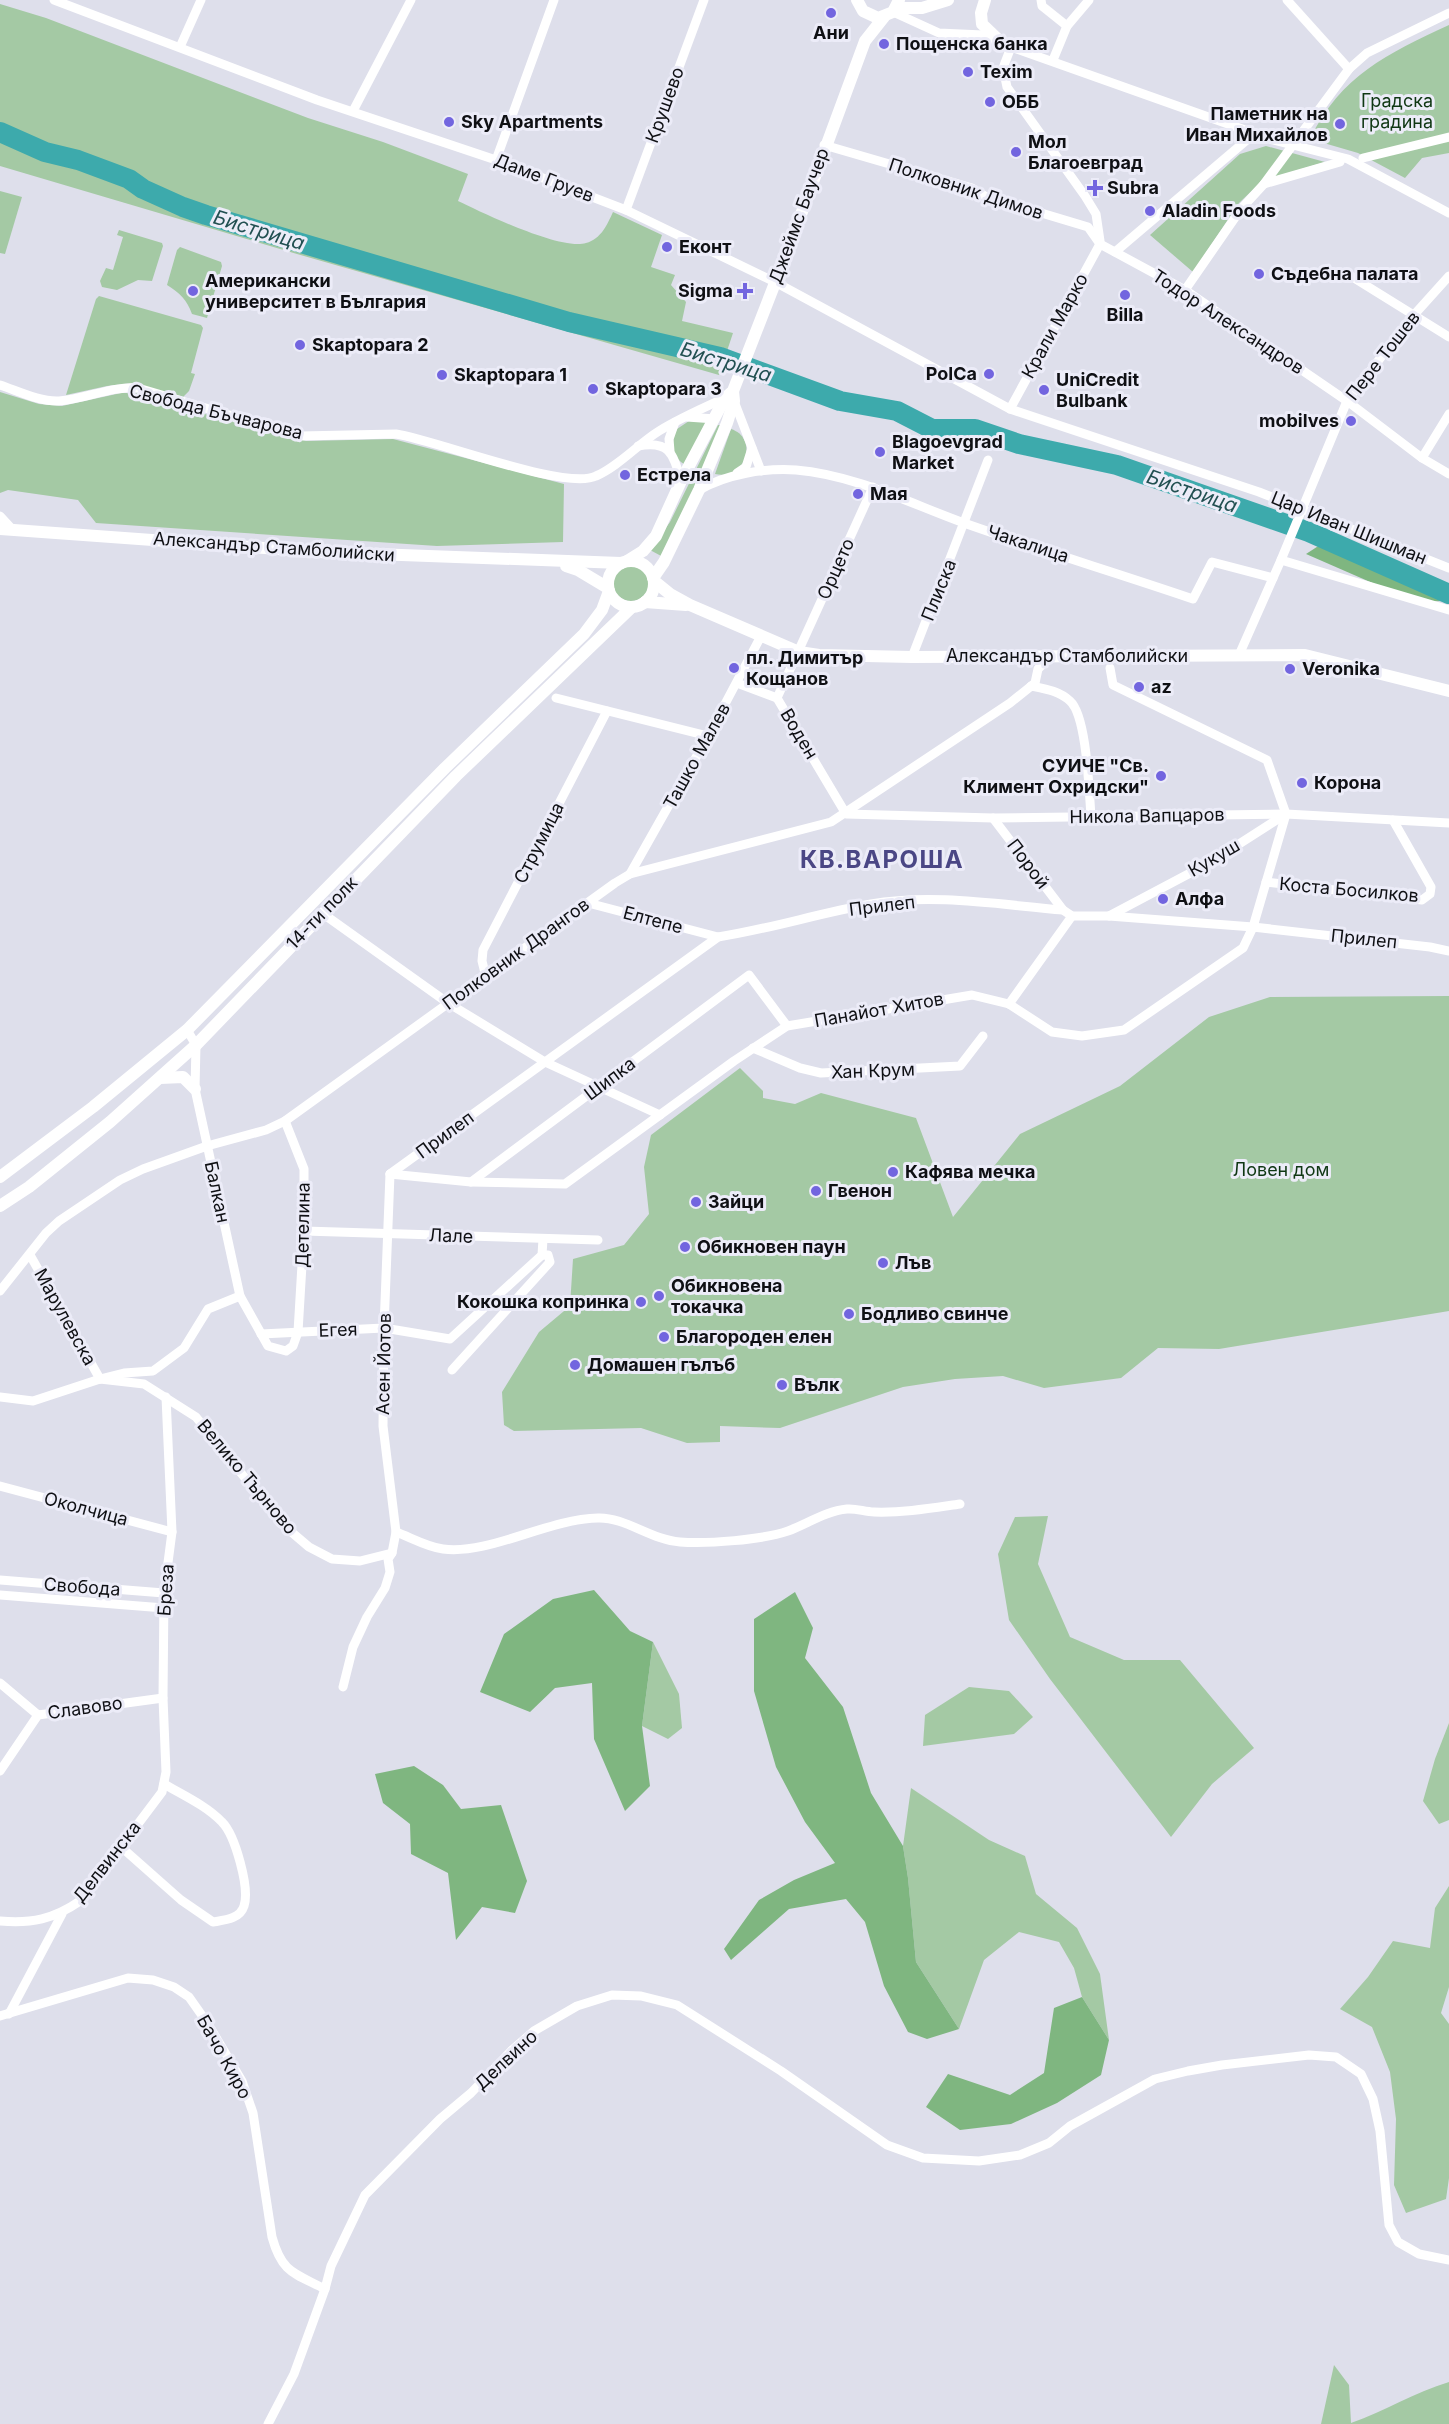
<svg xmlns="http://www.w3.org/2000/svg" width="1449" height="2424" viewBox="0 0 1449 2424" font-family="Inter,sans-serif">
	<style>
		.green { fill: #a4c9a4 }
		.forest { fill: #7fb680 }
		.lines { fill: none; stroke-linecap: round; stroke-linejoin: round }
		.river { stroke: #3daaac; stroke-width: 20 }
		.street { stroke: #fff; stroke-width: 9 }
		.secondary { stroke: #fff; stroke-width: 12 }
		.poi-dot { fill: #7265df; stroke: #ececf8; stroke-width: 2 }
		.labels { text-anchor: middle; stroke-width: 6; stroke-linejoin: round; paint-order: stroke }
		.poi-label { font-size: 18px; font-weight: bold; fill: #0f1014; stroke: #ececf8; text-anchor: start }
		.park-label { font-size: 18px; fill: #0f3713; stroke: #ececf8 }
		.street-label { font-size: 18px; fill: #0f1014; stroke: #ececf8 }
		.water-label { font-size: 20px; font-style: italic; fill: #225052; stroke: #ececf8 }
		.district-label { font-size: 24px; font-weight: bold; letter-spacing: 1.5px; fill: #4b4785; stroke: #ececf8 }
	</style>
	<rect width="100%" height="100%" fill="#dedfeb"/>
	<g class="green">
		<path d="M0,4l46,14 262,100 75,24 85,32 -10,27c25,12 103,50 128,42 15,-4 21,-18 27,-31l49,23 -11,32 24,8 -4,10 15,17 -4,19 51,12 -14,42 -422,-121 -297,-88z"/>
		<path d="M1449,25v128l-27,5 -17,20 -47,-25 -48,-14c31,-64 77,-85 139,-114z"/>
		<path d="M1266,146l59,16 -63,19 -23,22 -46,69 -43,-37 90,-81z"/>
		<path d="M0,191l22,6 -17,57 -5,-1z"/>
		<path d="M119,230l43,13 1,3 -11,35 -14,-1 -21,10 -15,-3 -2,-6 6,-13 7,2 10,-33 -6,-2z"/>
		<path d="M180,247l41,15 1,4 -15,52 -15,-4c-5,-14 -12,-21 -25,-29l10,-35z"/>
		<path d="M99,296l102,29 2,3 -12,45 4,1 -6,17 -6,6 -51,-14 -25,3 -41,9 30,-96z"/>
		<path d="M0,392l39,12 23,2 59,-13h15l65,20 105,28 87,-2 171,45 -1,58 -126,4 -341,-23 -18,-23 -70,-10 -8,3z"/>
		<path d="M689,421l17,1 -20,43c-14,-6 -16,-23 -9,-36z"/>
		<path d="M718,425h2v5l-57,127 -13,-7 20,-28z"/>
		<path d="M731,429c28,9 15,52 -16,45z"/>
		<circle cx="631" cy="583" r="18"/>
		<path d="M1449,996v315l-230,38 -61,-1 -37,30 -77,10 -41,-12 -48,3 -52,8 -123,41 -60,-2v16l-33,1 -46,-15 -127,3 -10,-6 -2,-33 37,-60 31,-26 3,-47 51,-14 25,-31 -5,-47 7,-32 89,-67 23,23v7l32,6 26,-11 95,25 37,99 67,-83 100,-48 89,-69 61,-20z"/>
		<path d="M1048,1516l-10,48 32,73 54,23h56l74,88 -42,36 -41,53 -121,-158 -41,-59 -11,-66 17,-37z"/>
		<path d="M653,1642l26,52 3,34 -14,11 -26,-13z"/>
		<path d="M969,1687l40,4 24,26 -19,17 -91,12 2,-31z"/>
		<path d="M1449,1723v97l-10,4 -16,-23 12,-42z"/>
		<path d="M911,1788l78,52 36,16 11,38 41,34 23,46 9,66 -27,-43 -8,-29 -15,-26 -40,-10 -35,28 -25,69 -43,-67 -8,-84 -5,-32z"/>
		<path d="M1449,1886v101l-8,26 8,11v154l-3,21 -40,14 -12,-28 2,-66 -6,-47 -18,-45 -32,-18 28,-32 25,-36 37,7 5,-40z"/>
		<path d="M1334,2365l15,20 2,38c34,-12 64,-31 98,-41v42h-128z"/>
	</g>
	<g class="forest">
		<path d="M1323,543l52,12 55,32 13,14 -27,1 -110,-48z"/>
		<path d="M594,1590l36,41 23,11 -11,84 8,60 -25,25 -31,-72 -2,-56 -37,5 -25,24 -50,-20 24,-58 49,-35z"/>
		<path d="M795,1592l18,36 -8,30 38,49 28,86 32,53 5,32 8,84 43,67 -32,10 -19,-7 -24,-46 -19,-64 -19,-23 -57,10 -58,51 -7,-11 35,-49 35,-20 41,-17 -30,-41 -29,-55 -22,-76v-72z"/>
		<path d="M414,1766l29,19 18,24 40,-4 26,76 -12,32 -33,-6 -26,33 -8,-67 -37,-19 -1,-30 -27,-21 -8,-29z"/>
		<path d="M1082,1997l27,43 -8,35 -44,28 -46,21 -51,6 -34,-23 22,-33 62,21 34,-22 10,-65z"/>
	</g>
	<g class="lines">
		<path class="river" d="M0,132l45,20 33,8 51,19 14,10 40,18 23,8 363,107 151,35 120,44 57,10 35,18h43l44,15 98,21 192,67 140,62"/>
		<g class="street">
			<path d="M54,0l263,100 179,60 130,50 149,72 235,127 249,83 190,76"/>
			<path d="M1041,0l1,6 25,20"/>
			<path d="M1287,0l62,69"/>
			<path d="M893,12l46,21 44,2 28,12 262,93 75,19 101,54"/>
			<path d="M180,47l21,-47"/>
			<path d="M1011,47l-8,21 4,19 78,109 11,18 4,27"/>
			<path d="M1053,60l14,-34 22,-26"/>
			<path d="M353,111l58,-111"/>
			<path d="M824,145l148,43 13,8 103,31 12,17"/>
			<path d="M1363,158l86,-21"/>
			<path d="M496,160l58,-160"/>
			<path d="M1264,184l76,-22"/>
			<path d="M626,210l78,-210"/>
			<path d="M1100,244l85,46 162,111 75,57 27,16"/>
			<path d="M1115,252l140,-119"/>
			<path d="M1346,273l103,64"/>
			<path d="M1185,290l56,-81 23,-25 85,-115 18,-16 82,-40"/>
			<path d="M0,385c18,6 40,17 59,16 27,-2 52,-15 79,-13l162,48 96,-2c40,6 169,57 200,42 23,-10 42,-32 63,-45 21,-13 44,-23 66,-33"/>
			<path d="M734,401l27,70"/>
			<path d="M1010,409l90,-165"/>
			<path d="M687,417l28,2"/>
			<path d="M638,446c32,-6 35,8 43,35"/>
			<path d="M670,451l-1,-12 6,-17"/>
			<path d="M1422,458l27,-44"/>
			<path d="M737,473l9,-6 6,-19"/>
			<path d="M699,490c28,-16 65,-22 97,-20 59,5 113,33 168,53 76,27 153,50 229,76l19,-37 61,16"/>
			<path d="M0,516l12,13"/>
			<path d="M1281,560l168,50"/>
			<path d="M1239,655l42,-95 66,-159 66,-85 36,-40"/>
			<path d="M912,657l76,-197"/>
			<path d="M1110,668l3,17 154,75 19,54"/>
			<path d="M737,683l40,15"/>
			<path d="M1031,686c15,3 28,5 39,15 17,15 19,91 21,115"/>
			<path d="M556,698l152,38"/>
			<path d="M777,698l69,116 147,4 293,-4 163,9"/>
			<path d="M777,698l96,-211"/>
			<path d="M993,818l70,92"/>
			<path d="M630,874l78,-138 53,-100"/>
			<path d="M1266,882l156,18 8,-6 1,-7 -38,-67"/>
			<path d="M588,903l130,34"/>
			<path d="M322,913l126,90 97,59 115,53"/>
			<path d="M1109,916l102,-54 75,-48"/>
			<path d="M486,977l-4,-16 1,-11 124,-239"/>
			<path d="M1009,1004l63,-88"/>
			<path d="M187,1030l9,15 -1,44 45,207 28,50 18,5 7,-5 5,-14 6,-101v-62l-19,-48"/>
			<path d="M753,1048l47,20 21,5 139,-7 23,-30"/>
			<path d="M390,1174l328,-237c52,-8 101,-24 153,-33 63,-11 130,1 192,6l9,6h37l144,11 177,20 19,4"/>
			<path d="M390,1174l81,8 94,2 169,-123 53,-35 185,-31 37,9 43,28 30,4 42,-6 119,-82 10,-21 33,-113"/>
			<path d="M471,1182l278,-207 38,51"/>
			<path d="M304,1231l294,9"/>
			<path d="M30,1255l70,124"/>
			<path d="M0,1291l46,-58 13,-12 61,-41 23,-11 64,-23 59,-16 19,-9 330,-238 15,-9 201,-52 179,-119 25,-20 3,-14 13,-13"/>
			<path d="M261,1334l123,-6 66,11 92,-84 1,-16"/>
			<path d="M452,1370l98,-108 -2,-7h-6"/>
			<path d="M100,1379l44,5 52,33 86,107 27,23 23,12 28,2 32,-8"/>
			<path d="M0,1397l33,4 67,-22 24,-6 29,-2 31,-23 24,-39 32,-13"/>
			<path d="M0,1486l172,46"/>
			<path d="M396,1532c14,5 31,15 47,17 47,6 104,-30 155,-31 27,-1 53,22 82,24 27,2 82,-2 108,-11 19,-7 38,-20 59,-22 9,-1 18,3 27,3 29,1 58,-4 86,-8"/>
			<path d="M0,1580l164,13"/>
			<path d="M0,1595l164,13"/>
			<path d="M0,1683l38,32"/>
			<path d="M343,1687l10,-40 14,-30 18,-29 5,-16 -2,-13 4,-6 4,-21 -13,-106 1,-98 6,-154"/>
			<path d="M0,1771l38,-56 125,-17"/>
			<path d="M120,1846l61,54 32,22c12,-2 27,-3 31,-16 6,-18 -9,-71 -22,-84 -15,-16 -39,-27 -58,-38"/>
			<path d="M0,1921c31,3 54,-2 80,-20l82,-109 4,-20 -3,-74 1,-105 8,-61 -6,-135"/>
			<path d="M9,2014l53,-100"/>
			<path d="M0,2016l128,-38 25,2 21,7 15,10 19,27 34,57 11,32 19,124c10,36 22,36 53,52"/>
			<path d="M268,2424l26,-50 31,-85 6,-23 34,-71 75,-76 31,-26 40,-42 23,-20 43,-25 35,-11 29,1 36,9 104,66 106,74 36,13 56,3 41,-6 29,-12 21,-17 85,-47 33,-8 34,-6 87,-10 27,2 25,17 12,25 7,32 9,94 9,17 21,12 30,6"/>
		</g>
		<g class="secondary">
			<path d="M857,0l6,11 15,7 15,-6 6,-12"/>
			<path d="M985,0l-4,13 1,11 21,20"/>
			<path d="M896,8h26l26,-8"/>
			<path d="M0,529l320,23 301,11"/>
			<path d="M627,561l16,-10 13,-15 25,-55 44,-83 8,-7 56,-144 76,-206 19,-24"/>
			<circle cx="631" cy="584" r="23"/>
			<path d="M566,566l12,4 30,18"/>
			<path d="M653,578l11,-16 35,-72 28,-67 7,-22 -1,-10"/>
			<path d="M654,581l16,13 20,11 109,47 20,3 93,2 393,-2 144,36"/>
			<path d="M645,602l41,3"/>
			<path d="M160,1078l23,-1 12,12"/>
			<path d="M0,1177l93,-70 94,-77 258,-262 139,-134 18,-24 7,-19"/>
			<path d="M0,1206l29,-19 81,-65 86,-77 260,-269 176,-169"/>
		</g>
	</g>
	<g class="poi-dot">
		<circle cx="831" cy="13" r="6"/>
		<circle cx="884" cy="44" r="6"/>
		<circle cx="968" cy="72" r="6"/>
		<circle cx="990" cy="102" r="6"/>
		<circle cx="449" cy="122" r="6"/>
		<circle cx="1340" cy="124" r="6"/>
		<circle cx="1016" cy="152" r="6"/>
		<path d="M1092 179h6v6h6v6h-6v6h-6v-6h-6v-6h6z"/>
		<circle cx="1150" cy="211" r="6"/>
		<circle cx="667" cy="247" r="6"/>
		<circle cx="1259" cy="274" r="6"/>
		<circle cx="193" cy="291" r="6"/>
		<path d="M742 282h6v6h6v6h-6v6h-6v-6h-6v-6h6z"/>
		<circle cx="1125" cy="295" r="6"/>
		<circle cx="300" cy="345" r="6"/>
		<circle cx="989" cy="374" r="6"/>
		<circle cx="442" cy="375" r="6"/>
		<circle cx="593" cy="389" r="6"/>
		<circle cx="1044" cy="390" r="6"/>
		<circle cx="1351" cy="421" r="6"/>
		<circle cx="880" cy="452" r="6"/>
		<circle cx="625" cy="475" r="6"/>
		<circle cx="858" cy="494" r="6"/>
		<circle cx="734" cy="668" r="6"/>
		<circle cx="1290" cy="669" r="6"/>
		<circle cx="1139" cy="687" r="6"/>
		<circle cx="1161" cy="776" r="6"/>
		<circle cx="1302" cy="783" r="6"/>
		<circle cx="1163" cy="899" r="6"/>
		<circle cx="893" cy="1172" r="6"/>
		<circle cx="816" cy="1191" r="6"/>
		<circle cx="696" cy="1202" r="6"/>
		<circle cx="685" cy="1247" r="6"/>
		<circle cx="883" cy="1263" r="6"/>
		<circle cx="659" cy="1296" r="6"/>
		<circle cx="641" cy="1302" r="6"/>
		<circle cx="849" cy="1314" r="6"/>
		<circle cx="664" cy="1337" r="6"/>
		<circle cx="575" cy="1365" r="6"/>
		<circle cx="782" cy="1385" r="6"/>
	</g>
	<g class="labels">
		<g class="poi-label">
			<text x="831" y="39" text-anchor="middle">Ани</text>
			<text x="896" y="50">Пощенска банка</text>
			<text x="980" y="78">Texim</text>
			<text x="1002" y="108">ОББ</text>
			<text x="1328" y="120" text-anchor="end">Паметник на<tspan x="1328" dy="21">Иван Михайлов</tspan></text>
			<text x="461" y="128">Sky Apartments</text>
			<text x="1028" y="148">Мол<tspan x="1028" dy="21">Благоевград</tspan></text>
			<text x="1107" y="194">Subra</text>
			<text x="1162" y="217">Aladin Foods</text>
			<text x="679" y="253">Еконт</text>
			<text x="1271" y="280">Съдебна палата</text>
			<text x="205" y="287">Американски<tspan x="205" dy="21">университет в България</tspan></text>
			<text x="733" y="297" text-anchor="end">Sigma</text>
			<text x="1125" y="321" text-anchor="middle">Billa</text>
			<text x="312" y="351">Skaptopara 2</text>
			<text x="977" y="380" text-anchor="end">PolCa</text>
			<text x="454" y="381">Skaptopara 1</text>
			<text x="1056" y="386">UniCredit<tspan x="1056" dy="21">Bulbank</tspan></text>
			<text x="605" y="395">Skaptopara 3</text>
			<text x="1339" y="427" text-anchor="end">mobilves</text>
			<text x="892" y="448">Blagoevgrad<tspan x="892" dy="21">Market</tspan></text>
			<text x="637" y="481">Естрела</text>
			<text x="870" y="500">Мая</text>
			<text x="746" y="664">пл. Димитър<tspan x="746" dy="21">Кощанов</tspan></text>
			<text x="1302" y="675">Veronika</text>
			<text x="1151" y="693">az</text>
			<text x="1149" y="772" text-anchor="end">СУИЧЕ "Св.<tspan x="1149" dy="21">Климент Охридски"</tspan></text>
			<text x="1314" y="789">Корона</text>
			<text x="1175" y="905">Алфа</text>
			<text x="905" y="1178">Кафява мечка</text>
			<text x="828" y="1197">Гвенон</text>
			<text x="708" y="1208">Зайци</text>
			<text x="697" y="1253">Обикновен паун</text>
			<text x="895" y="1269">Лъв</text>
			<text x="671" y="1292">Обикновена<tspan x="671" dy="21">токачка</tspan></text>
			<text x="629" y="1308" text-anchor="end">Кокошка копринка</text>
			<text x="861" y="1320">Бодливо свинче</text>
			<text x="676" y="1343">Благороден елен</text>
			<text x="587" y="1371">Домашен гълъб</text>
			<text x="794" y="1391">Вълк</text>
		</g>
		<g class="park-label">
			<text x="1397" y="107">Градска<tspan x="1397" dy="21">градина</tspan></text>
			<text x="1281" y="1176">Ловен дом</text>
		</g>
		<g class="street-label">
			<text transform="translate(665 105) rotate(-70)" y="6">Крушево</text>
			<text transform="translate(544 178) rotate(21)" y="6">Даме Груев</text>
			<text transform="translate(966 189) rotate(18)" y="6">Полковник Димов</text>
			<text transform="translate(799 216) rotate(-70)" y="6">Джеймс Баучер</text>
			<text transform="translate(1228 322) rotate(33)" y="6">Тодор Александров</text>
			<text transform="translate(1055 326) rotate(-61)" y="6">Крали Марко</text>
			<text transform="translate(1383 356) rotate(-52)" y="6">Пере Тошев</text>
			<text transform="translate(216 412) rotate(14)" y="6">Свобода Бъчварова</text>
			<text transform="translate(1349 528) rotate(22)" y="6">Цар Иван Шишман</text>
			<text transform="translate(1028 544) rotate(18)" y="6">Чакалица</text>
			<text transform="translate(274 547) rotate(4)" y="6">Александър Стамболийски</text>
			<text transform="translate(836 569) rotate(-66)" y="6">Орцето</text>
			<text transform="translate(939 590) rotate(-68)" y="6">Плиска</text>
			<text x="1067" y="662">Александър Стамболийски</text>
			<text transform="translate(799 734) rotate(59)" y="6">Воден</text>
			<text transform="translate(697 756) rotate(-61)" y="6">Ташко Малев</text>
			<text transform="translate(1147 816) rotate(-1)" y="6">Никола Вапцаров</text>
			<text transform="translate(539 843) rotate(-63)" y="6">Струмица</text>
			<text transform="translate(1214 858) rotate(-30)" y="6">Кукуш</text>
			<text transform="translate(1028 864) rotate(53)" y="6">Порой</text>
			<text transform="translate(1349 890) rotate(5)" y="6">Коста Босилков</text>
			<text transform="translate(882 906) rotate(-7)" y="6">Прилеп</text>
			<text transform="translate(322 913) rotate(-46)" y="6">14-ти полк</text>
			<text transform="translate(653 920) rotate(15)" y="6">Елтепе</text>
			<text transform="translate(1364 939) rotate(6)" y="6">Прилеп</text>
			<text transform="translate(516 954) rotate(-36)" y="6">Полковник Дрангов</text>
			<text transform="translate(879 1010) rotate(-10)" y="6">Панайот Хитов</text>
			<text transform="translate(873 1071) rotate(-2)" y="6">Хан Крум</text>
			<text transform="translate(610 1079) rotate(-37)" y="6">Шипка</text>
			<text transform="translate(445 1135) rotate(-36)" y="6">Прилеп</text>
			<text transform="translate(217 1192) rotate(78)" y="6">Балкан</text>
			<text transform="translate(303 1225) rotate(-89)" y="6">Детелина</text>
			<text transform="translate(451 1236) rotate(2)" y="6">Лале</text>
			<text transform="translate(65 1317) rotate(61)" y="6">Марулевска</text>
			<text transform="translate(338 1330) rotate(-2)" y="6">Егея</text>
			<text transform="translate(384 1364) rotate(-89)" y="6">Асен Йотов</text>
			<text transform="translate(247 1477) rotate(50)" y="6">Велико Търново</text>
			<text transform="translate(86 1509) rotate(15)" y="6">Околчица</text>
			<text transform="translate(82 1587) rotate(4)" y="6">Свобода</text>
			<text transform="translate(166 1590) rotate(-86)" y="6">Бреза</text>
			<text transform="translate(85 1708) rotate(-8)" y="6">Славово</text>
			<text transform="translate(107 1862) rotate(-52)" y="6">Делвинска</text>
			<text transform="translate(224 2057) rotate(61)" y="6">Бачо Киро</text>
			<text transform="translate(506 2060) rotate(-43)" y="6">Делвино</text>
		</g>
		<g class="water-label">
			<text transform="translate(259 230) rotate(17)" y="7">Бистрица</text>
			<text transform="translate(726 362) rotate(17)" y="7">Бистрица</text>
			<text transform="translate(1192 491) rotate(19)" y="7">Бистрица</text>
		</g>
		<g class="district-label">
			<text x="882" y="868">КВ.ВАРОША</text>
		</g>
	</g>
</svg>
